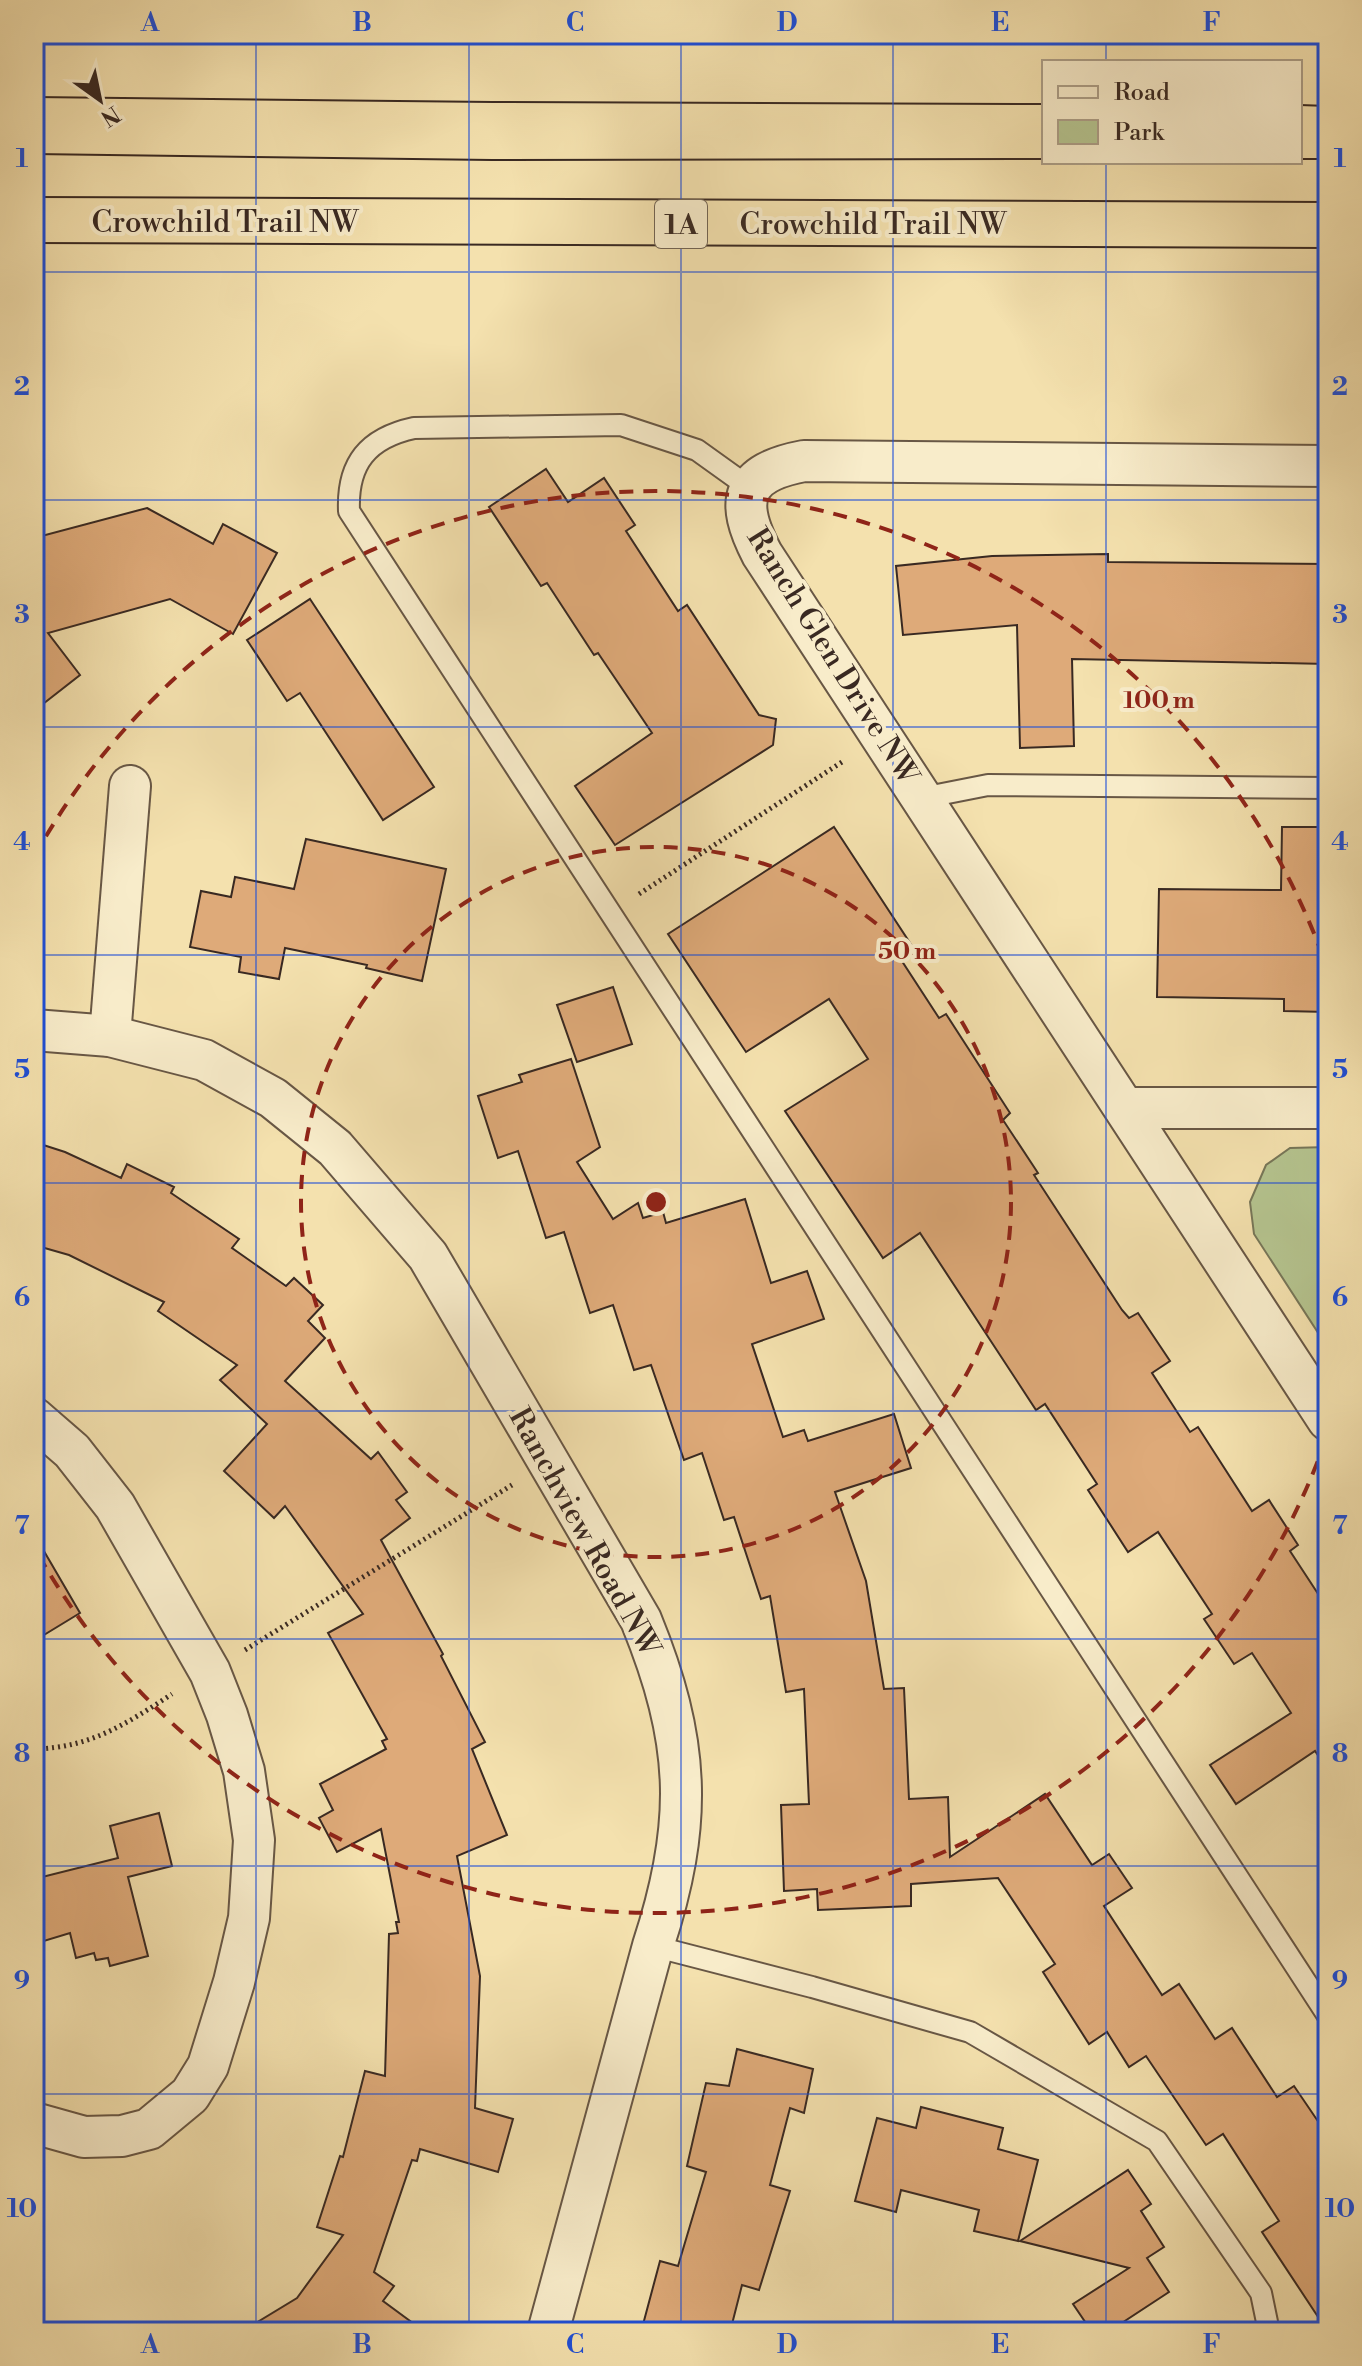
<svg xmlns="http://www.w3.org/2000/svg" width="1362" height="2366" viewBox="0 0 1362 2366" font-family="'Libre Bodoni',serif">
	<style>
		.green { fill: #b5c48f; stroke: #777658; stroke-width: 2 }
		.building { fill: #deaa79; stroke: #392922; stroke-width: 2 }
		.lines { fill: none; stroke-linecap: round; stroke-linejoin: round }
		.service-casing { stroke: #685745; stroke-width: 24 }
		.minor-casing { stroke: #685745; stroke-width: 44 }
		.motorway-casing { stroke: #392922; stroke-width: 48 }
		.path { stroke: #392922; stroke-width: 5; stroke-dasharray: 2 4; stroke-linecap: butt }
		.service { stroke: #f8ecca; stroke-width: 20 }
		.minor { stroke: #f8ecca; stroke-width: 40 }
		.motorway { stroke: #f4e1ae; stroke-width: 44 }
		.tram { stroke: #392922; stroke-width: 2 }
		.grid { fill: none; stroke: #1d4ed8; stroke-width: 2; stroke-opacity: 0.55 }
		.ring { fill: none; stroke: #8f2418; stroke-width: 4; stroke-dasharray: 14 10 }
		.labels { text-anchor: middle; stroke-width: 8; stroke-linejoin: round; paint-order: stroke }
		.shield { fill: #f8ecca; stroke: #726454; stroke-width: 2 }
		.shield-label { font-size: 28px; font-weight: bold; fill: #392922 }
		.street-label { font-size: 30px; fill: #392922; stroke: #f8ecca }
		.centre { fill: #8f2418; stroke: #f8ecca; stroke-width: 4 }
		.ring-label { font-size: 24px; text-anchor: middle; font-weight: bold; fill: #8f2418; stroke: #f8ecca; stroke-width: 8; stroke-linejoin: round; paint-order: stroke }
		.neatline { fill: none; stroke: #1d4ed8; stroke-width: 3 }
		.grid-label { font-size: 26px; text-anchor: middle; font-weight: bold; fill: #1d4ed8 }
	</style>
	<rect width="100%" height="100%" fill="#f4e1ae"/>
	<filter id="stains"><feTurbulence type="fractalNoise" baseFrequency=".0025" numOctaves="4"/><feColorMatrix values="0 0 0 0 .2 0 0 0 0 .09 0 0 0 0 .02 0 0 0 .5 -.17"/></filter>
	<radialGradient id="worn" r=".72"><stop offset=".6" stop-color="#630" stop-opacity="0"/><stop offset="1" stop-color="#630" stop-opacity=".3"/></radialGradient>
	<path class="green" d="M1328,1147v201l-74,-114 -4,-32 16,-37 24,-17z"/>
	<g class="building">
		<path d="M546,469l22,33 36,-24 31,47 -9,6 52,80 9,-6 72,110 17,4 -3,26 -158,100 -40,-59 77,-53 -54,-80 -4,2 -47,-72 -6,3 -52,-79z"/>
		<path d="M147,508l66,36 10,-20 54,29 -44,81 -63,-35 -122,34 32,42 -46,36v-173z"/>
		<path d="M1108,554v8l220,2v100l-256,-5 2,87 -54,2 -3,-123 -114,10 -7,-69 96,-10z"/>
		<path d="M310,599l124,188 -51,33 -83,-127 -13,8 -40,-61z"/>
		<path d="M834,827l78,119 -14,9 41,63 7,-4 64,99 -7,7 35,53 -4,2 88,135 7,8 9,-5 32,48 -18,12 38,59 8,-5 54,84 17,-11 29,45 -8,6 38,58v161l-13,-19 -79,53 -26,-39 81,-52 -39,-60 -18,11 -30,-45 8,-5 -54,-82 -30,20 -40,-62 9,-6 -52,-80 -9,6 -116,-177 -37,25 -98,-147 83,-52 -39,-60 -83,53 -78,-118z"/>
		<path d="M1282,827h46v185l-44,-1v-12l-127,-2 2,-108 122,1z"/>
		<path d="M306,839l140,30 -24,112 -56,-13 1,-3 -82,-17 -6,31 -40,-7 2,-15 -51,-10 11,-56 30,6 4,-20 59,12z"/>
		<path d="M613,987l19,57 -55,18 -20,-57z"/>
		<path d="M571,1059l29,88 -23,15 36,57 25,-16 5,15 20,-6 3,11 79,-24 26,84 36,-12 17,48 -72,25 31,93 21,-7 4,11 86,-27 17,54 -76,24 31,89 18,108 20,-1 5,111 39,-2 2,60 95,-63 47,71 17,-11 23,34 -28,18 58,89 17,-11 36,55 17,-11 45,69 17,-11 34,50v196l-66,-100 17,-11 -56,-87 -17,11 -60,-89 -17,11 -22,-35 -18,12 -46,-72 12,-8 -57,-86 -87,6v22l-93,4 -1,-21 -33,2 -3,-86 28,-1 -5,-115 -18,3 -16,-96 -9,3 -27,-82 -10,3 -22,-67 -18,7 -33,-95 -17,5 -21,-65 -23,8 -26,-81 -18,6 -28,-87 -20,7 -20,-62 44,-14 -3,-7z"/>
		<path d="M34,1142l31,10 56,26 6,-14 47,23 -3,6 68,46 -7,9 54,38 8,-8 29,27 -15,16 17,17 -40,43 86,78 7,-7 29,40 -11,8 14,18 -29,22 62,114 -2,2 44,86 -13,7 35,86 -50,21 23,120 -5,132 38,11 -15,53 -78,-23 -3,12 -5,-1 -38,112 20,14 -11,15 42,31h-184l56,-34 46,-63 -26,-8 23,-71 3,1 22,-86 20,5 4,-142 9,-1 -2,-11h3l-18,-93 -44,23 -18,-34 14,-8 -13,-26 66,-35 -4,-8 5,-2 -59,-106 35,-19 -78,-108 -11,12 -50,-47 43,-47 -47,-44 17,-15 -79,-54 6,-9 -95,-47 -35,-10z"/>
		<path d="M34,1534l46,79 -46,28z"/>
		<path d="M159,1813l13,53 -44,11 20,79 -38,10 -2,-8 -12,2 -2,-7 -18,5 -6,-25 -36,11v-65l84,-21 -8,-32z"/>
		<path d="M737,2049l76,20 -9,44 -14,-5 -20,77 20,6 -31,99 -17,-5 -12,47h-89l19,-71 18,5 28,-94 -19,-6 19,-83 23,3z"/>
		<path d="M921,2107l82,21 -5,21 40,11 -20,81 -44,-10 5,-21 -78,-20 -5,22 -41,-11 22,-83 39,10z"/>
		<path d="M1128,2170l23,34 -10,7 23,36 -17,11 22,34 -61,40h-16l-19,-28 56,-36 -109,-27z"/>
	</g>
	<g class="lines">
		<g class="service-casing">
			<g id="service">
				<path d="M750,488l-53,-38 -76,-25 -207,3c-46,10 -67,35 -65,83l979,1505"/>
				<path d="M922,798l66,-13 340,3"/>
				<path d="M653,1946l159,41 158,45 187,109 104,152 6,29 -2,10"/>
			</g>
		</g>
		<g class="minor-casing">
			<g id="minor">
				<path d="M1328,466l-524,-5c-63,12 -70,39 -42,93l566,866"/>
				<path d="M34,1030l76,6 94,24 69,38 62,50 93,108 213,364c49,120 53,202 12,326l-105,386"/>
				<path d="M110,1036l20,-250"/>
				<path d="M1126,1108h202"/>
				<path d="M34,1418l38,33 43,55 95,166 17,43 17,56 10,69 -5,78 -15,64 -26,84 -18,29 -41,34 -27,7 -38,1 -50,-14"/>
			</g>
		</g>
		<g class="motorway-casing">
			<path id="motorway" d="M34,220l1294,5"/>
		</g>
		<g class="path">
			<path d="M639,894l206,-134"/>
			<path d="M245,1650l267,-165"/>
			<path d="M34,1749c56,-1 92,-25 138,-55"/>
		</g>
		<use href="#service" class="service"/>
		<use href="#minor" class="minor"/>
		<use href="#motorway" class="motorway"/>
		<g class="tram">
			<path d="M34,97l459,5 551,2"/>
			<path d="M1300,105l28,1"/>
			<path d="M34,154l458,6 552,-1"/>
			<path d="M1300,159h28"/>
		</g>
	</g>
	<path class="grid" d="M256,34v2298M469,34v2298M681,34v2298M893,34v2298M1106,34v28M1106,162v2170M34,272h1294M34,500h1294M34,727h1294M34,955h1294M34,1183h1294M34,1411h1294M34,1639h1294M34,1866h1294M34,2094h1294"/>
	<g class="ring">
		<circle cx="656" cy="1202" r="355"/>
		<path d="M1326 1439A711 711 0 0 1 34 1547M34 857A711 711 0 0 1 1326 965"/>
	</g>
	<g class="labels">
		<rect class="shield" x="655" y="200" width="52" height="48" rx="6"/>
		<g class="shield-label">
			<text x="681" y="234">1A</text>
		</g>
		<g class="street-label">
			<text x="225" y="232">Crowchild Trail NW</text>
			<text x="873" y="234">Crowchild Trail NW</text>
			<text transform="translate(833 656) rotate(58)" y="10">Ranch Glen Drive NW</text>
			<text transform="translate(585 1532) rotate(61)" y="10">Ranchview Road NW</text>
		</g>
	</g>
	<circle cx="656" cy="1202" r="12" class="centre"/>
	<g class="ring-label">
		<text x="1159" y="708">100 m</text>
		<text x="907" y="959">50 m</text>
	</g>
	<rect width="1362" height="2366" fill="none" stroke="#f4e1ae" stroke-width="88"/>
	<rect x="1042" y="60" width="260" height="104" fill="#f8ecca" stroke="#ac9e87" stroke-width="2"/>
	<rect x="1058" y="86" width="40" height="12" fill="#f8ecca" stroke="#ac9e87" stroke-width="2"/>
	<text x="1114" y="100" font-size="24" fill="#392922">Road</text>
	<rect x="1058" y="120" width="40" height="24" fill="#b5c48f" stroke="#ac9e87" stroke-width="2"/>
	<text x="1114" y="140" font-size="24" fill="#392922">Park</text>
	<g transform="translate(100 100) rotate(147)" stroke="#f8ecca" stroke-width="6" paint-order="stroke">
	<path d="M0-6L14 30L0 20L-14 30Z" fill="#392922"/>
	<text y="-12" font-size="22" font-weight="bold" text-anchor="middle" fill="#392922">N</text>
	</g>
	<rect x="44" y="44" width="1274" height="2278" class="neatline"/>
	<g class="grid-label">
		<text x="150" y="31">A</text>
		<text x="362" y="31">B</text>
		<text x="575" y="31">C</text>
		<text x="787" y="31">D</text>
		<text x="1000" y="31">E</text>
		<text x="1212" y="31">F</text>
		<text x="22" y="167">1</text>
		<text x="1340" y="167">1</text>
		<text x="22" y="395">2</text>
		<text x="1340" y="395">2</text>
		<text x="22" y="623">3</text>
		<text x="1340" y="623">3</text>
		<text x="22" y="850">4</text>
		<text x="1340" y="850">4</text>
		<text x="22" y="1078">5</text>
		<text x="1340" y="1078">5</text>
		<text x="22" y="1306">6</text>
		<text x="1340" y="1306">6</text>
		<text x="22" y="1534">7</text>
		<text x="1340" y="1534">7</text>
		<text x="22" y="1762">8</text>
		<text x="1340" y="1762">8</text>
		<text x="22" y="1989">9</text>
		<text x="1340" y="1989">9</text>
		<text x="22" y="2217">10</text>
		<text x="1340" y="2217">10</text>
		<text x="150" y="2353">A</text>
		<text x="362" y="2353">B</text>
		<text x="575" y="2353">C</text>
		<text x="787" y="2353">D</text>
		<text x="1000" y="2353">E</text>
		<text x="1212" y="2353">F</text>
	</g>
	<rect width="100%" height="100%" filter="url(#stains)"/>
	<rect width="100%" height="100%" fill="url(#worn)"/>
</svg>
